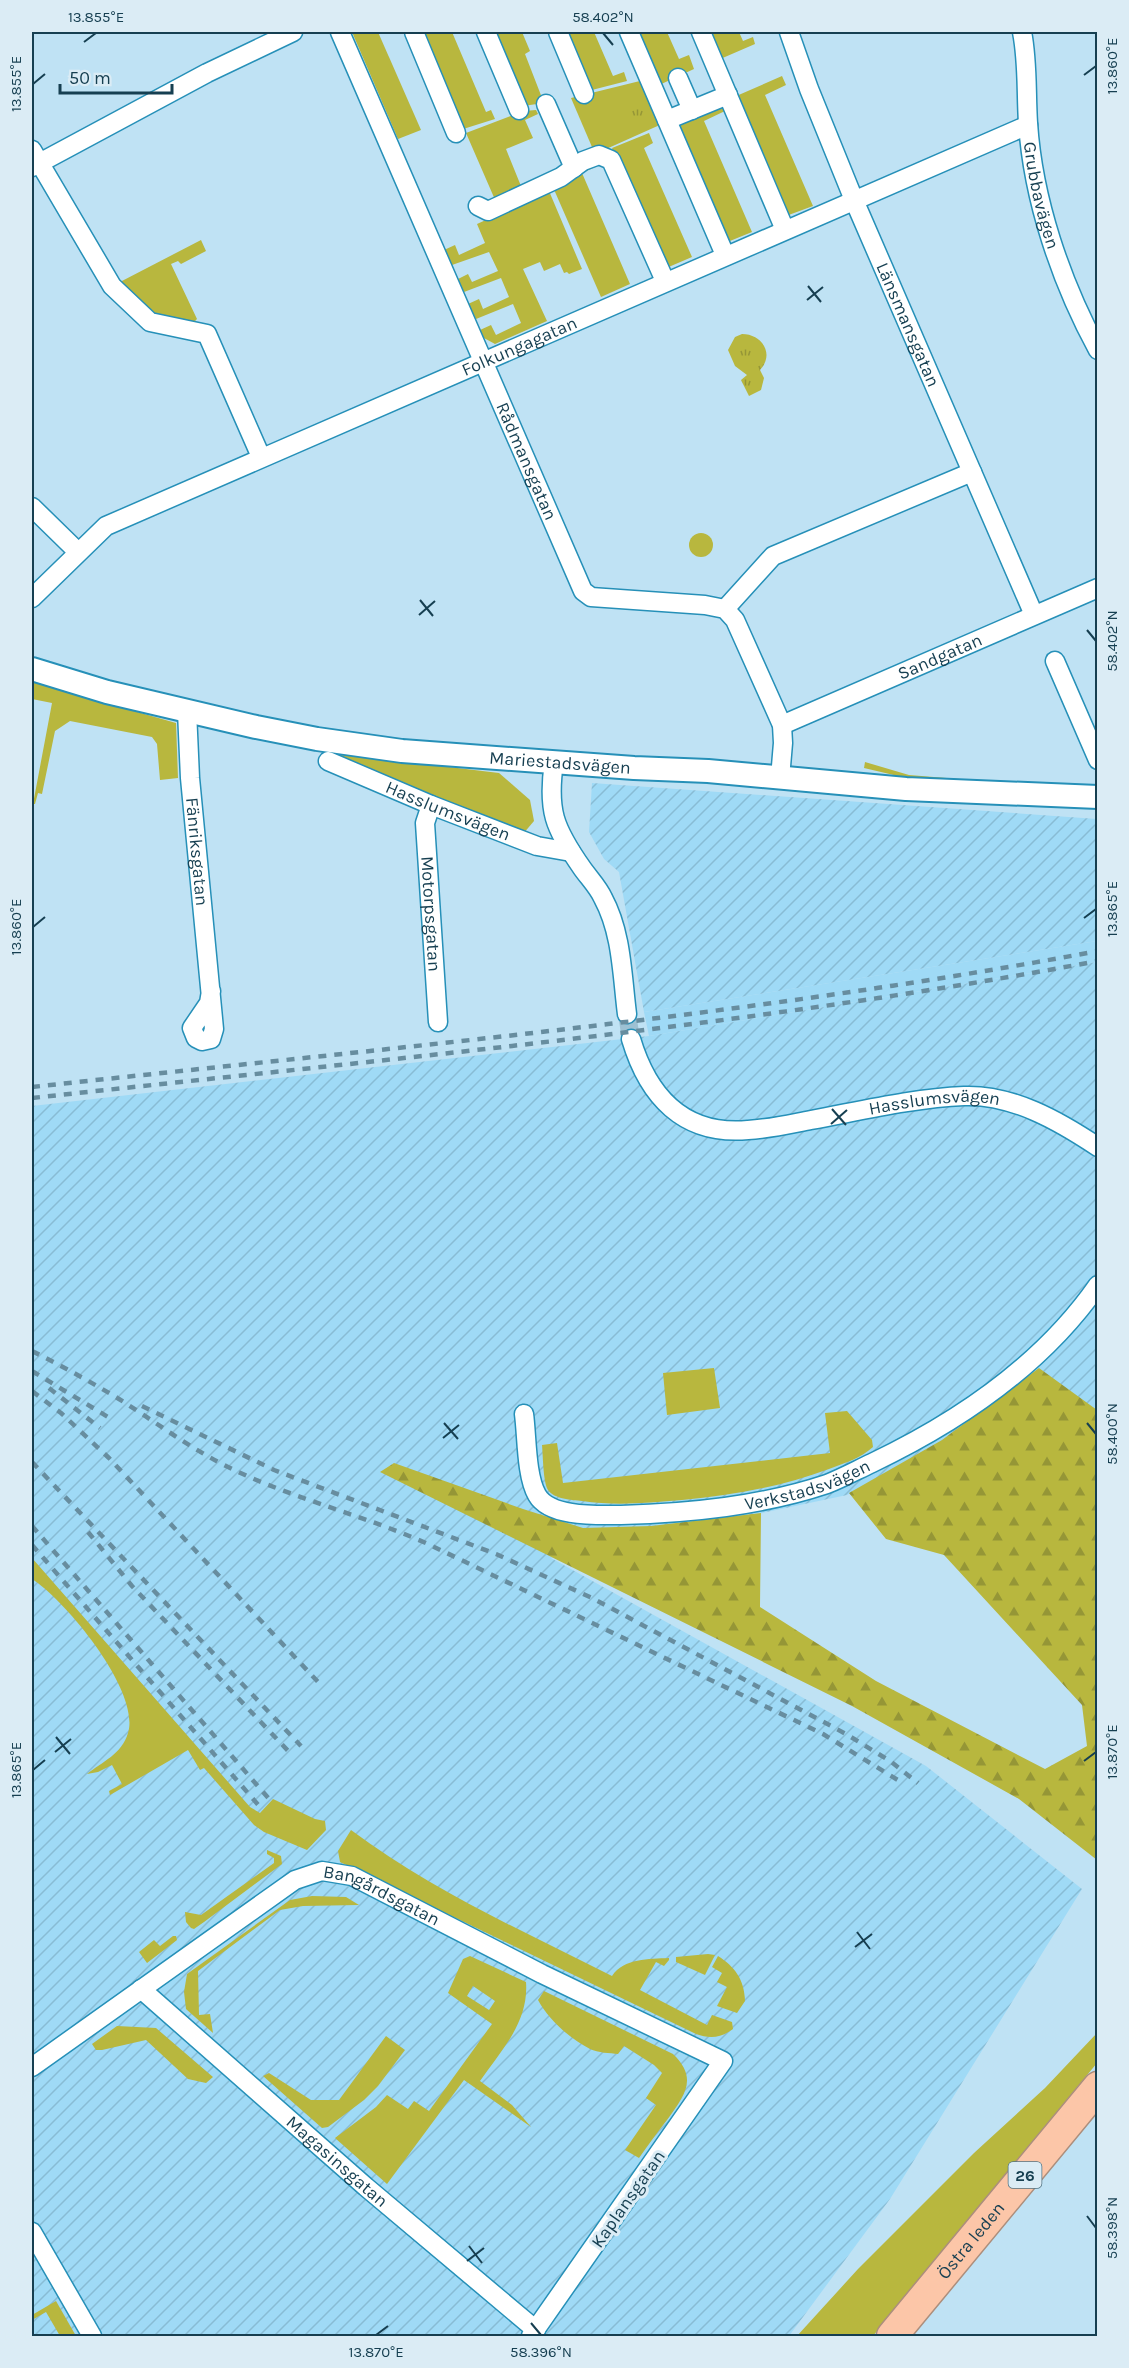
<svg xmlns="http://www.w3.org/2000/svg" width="1129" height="2368" viewBox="0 0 1129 2368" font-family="Karla,sans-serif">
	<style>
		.built { fill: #9fdaf6 }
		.industrial { fill: url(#industrial-furrows) }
		.grass { fill: #b8b73e; fill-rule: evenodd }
		.forest { fill: url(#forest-firs) }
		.park { fill: url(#park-tufts) }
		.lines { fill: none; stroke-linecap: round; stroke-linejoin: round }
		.minor-tunnel { stroke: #9dc1d3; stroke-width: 18; stroke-dasharray: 18 9; stroke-linecap: butt }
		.minor-casing { stroke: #2690b8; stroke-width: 21 }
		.tertiary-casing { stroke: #2690b8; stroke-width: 26 }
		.trunk-casing { stroke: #ac8e7c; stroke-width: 33 }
		.minor { stroke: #fff; stroke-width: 18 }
		.tertiary { stroke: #fff; stroke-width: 22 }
		.trunk { stroke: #fcc6a8; stroke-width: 30 }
		.rail { stroke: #678d9f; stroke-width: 4.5; stroke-dasharray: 8 8; stroke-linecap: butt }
		.ticks { fill: none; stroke: #163f51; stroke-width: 2 }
		.labels { text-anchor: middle; stroke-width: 6; stroke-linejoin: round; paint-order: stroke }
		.shield { fill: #dbecf5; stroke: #517382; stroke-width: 1.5 }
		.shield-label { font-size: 16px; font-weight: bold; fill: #163f51 }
		.street-label { font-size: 18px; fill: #163f51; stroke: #dbecf5 }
		.neatline { fill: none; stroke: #163f51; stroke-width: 2 }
		.ticks-label { font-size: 15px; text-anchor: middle; fill: #163f51 }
	</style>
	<defs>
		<pattern id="industrial-furrows" width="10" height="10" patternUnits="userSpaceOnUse" patternTransform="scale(1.5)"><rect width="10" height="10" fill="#9fdaf6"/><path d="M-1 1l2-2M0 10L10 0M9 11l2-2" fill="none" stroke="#88bcd5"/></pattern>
		<pattern id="forest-firs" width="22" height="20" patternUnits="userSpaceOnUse" patternTransform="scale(1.5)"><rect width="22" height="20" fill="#b8b73e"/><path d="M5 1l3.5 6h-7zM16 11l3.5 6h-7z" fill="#959636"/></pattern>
		<pattern id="park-tufts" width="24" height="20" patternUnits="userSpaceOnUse" patternTransform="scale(1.5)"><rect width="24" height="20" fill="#b8b73e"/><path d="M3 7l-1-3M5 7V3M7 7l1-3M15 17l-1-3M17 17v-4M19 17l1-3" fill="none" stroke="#959636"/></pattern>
	</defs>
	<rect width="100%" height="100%" fill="#bfe2f4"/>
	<path class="built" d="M1097,941v21l-448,74 -5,-24z"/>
	<g class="industrial">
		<path d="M592,783l505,36v122l-453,71 -25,-140 -15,-13 -15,-27z"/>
		<path d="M1097,962v449l-158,33 -92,51 -296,63 375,208 156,123 -192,310 -101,137h-757v-1230l617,-70z"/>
	</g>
	<g class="grass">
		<path d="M352,32h26l43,98 -23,9z"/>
		<path d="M419,32h33l34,80 5,-2 4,9 -35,11z"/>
		<path d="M489,32h33l8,19 -5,3 19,49 -21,3z"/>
		<path d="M562,32h32l19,44 11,-4 3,9 -39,10z"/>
		<path d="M634,32h33l12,27 10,-4 5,14 -37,17z"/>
		<path d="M706,32h33l4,9 10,-4 2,7 -37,16z"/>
		<path d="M782,76l4,9 -21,10 48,111 -27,10 -52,-119z"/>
		<path d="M644,80l18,44 -67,30 -24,-56z"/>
		<path d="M723,106l2,5 -21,10 48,111 -27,11 -52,-119z"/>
		<path d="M536,110l2,4 -13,6 8,18 -27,11 17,42 -27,11 -30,-69 58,-22z"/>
		<path d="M649,133l4,10 -9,5 48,109 -28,12 -52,-121z"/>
		<path d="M583,163h21l-22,10 48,111 -29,13 -49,-112z"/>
		<path d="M549,191l33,78 -13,5 -2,-2 -3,1 -4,-9 -16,7 -4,-9 -17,7 24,52 -52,23 -11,-6 -4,-8 11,-5 5,10 25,-12 -8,-19 -37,15 -8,-15 11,-5 4,10 26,-12 -8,-19 -37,14 -6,-13 10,-5 4,8 26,-11 -9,-19 -37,13 -8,-15 11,-5 4,10 26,-12 -8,-19z"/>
		<path d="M201,240l5,11 -25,13 -3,-3 -7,3 26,55 -3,3 -39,-6 -35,-34z"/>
		<circle cx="701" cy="545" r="12"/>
		<path d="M32,682l144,41 2,55 -18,2 -3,-36 -5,-7 -82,-16 -15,10 -13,63 -4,-1 -3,11h-2l19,-101 -20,-4z"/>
		<path d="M333,753l166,20 31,27 4,21 -11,13 -89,-34z"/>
		<path d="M865,762l44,13 111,9 -105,-4 -51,-12z"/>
		<path d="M714,1368l6,40 -53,7 -4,-42z"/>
		<path d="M847,1411l25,29 1,7c-12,11 -28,16 -44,22 -48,18 -96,26 -147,31 -34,3 -67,6 -100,1 -10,-1 -28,-2 -34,-11 -5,-8 -5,-35 -6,-45l15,-2 6,40 267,-30 -5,-40z"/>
		<path d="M32,1558l218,249 10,6 13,-14 42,20 10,2 1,9 -19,20 -43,-18 -10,-7 -50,-57 -4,2 -12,-20 -78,45 -1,-4 13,-7 -10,-19 -14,7 -11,2c15,-12 35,-20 41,-41 13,-42 -63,-133 -96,-154z"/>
		<path d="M351,1830c80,60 172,101 261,146 12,-18 37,-17 57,-18v2l-5,6 -8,-4 -16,28 67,35 5,-10 20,7 1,7c-12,9 -23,10 -37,5l-356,-172 -2,-11z"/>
		<path d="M267,1850l14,6 1,8 -78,58 -10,7 -3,-1 -5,-6 -1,-10 16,3 73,-52v-5l-7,-4z"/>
		<path d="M312,1896l34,1 13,8 -56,1 -23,4 -82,61 1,44 11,-1 3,19 -27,-24 -2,-17 3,-18 103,-74z"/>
		<path d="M173,1936h3l1,4 -30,23 -8,-11 15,-12 6,6z"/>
		<path d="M708,1954l7,1 -10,20 -29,-13v-5z"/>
		<path d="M470,1956l56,26c3,40 -25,69 -46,99l32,24 19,22 -67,-47 -77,104 -52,-46 41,-31 11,-12 21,14 6,-8 15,10 63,-87 -44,-31 15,-34zM473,1986l22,15 -6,9 -22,-14z"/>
		<path d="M718,1956c17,11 26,23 27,45l-8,12 -20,-7 10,-19 -10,-5 5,-9 -10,-6z"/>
		<path d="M544,1991l129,63c26,25 11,42 -6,66 -10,13 -19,25 -28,38l-14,-8 31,-45 -10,-7 16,-25 -8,-8 -30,-19 -6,8c-8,-1 -20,-1 -28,-5 -21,-11 -41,-29 -52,-49z"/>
		<path d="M117,2026l39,2 57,49 -7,6 -18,-4 -42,-39 -44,10h-6l-4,-6z"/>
		<path d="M1097,2033v30l-224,273h-76l61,-67 116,-116 71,-65z"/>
		<path d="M386,2036l19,14 -27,36 -14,14 -36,27 -6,1 -59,-52 6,-3 42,27h28z"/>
		<path d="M56,2301l20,35h-16l-14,-24 -14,8v-5z"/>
	</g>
	<path class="forest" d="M1039,1368l58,42v450l-78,-61 -167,-93 -472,-234 14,-9 129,46 60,19 68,-2 110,-13 -1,94 116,74 169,88 42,-23 -5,-41 -138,-150 -58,-16 -37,-46 93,-53z"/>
	<g class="park">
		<path d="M643,96l10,24 -26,10 -10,-24z"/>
		<path d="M742,334c20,0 33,20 18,36l4,8 -3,12 -12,6 -8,-16 6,-5 -12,-9 -7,-16 7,-13z"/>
	</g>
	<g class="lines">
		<path class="minor-tunnel" d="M627,1014l4,25"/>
		<g class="minor-casing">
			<g id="minor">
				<path id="s1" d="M340,32l243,559 8,6 114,8 20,4 10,11 47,105 1,18 -3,35"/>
				<path d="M414,32l42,101"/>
				<path d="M486,32l33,78"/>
				<path d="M558,32l26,62"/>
				<path d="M629,32l96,223"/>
				<path d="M701,32l84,198"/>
				<path id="s2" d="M789,32l20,57 45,111 180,415"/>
				<path id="s3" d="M1022,32c6,30 4,60 6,91 5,77 33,159 70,227"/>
				<path d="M678,78l14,32"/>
				<path d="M546,104l28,64"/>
				<path d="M667,120l61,-25"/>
				<path d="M32,150l80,136 38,36 57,12 54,123"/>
				<path d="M32,167l175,-94 86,-41"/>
				<path d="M478,206l10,5 73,-34 22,-16 16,-6 12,5 54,121"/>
				<path d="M32,507l45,44"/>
				<path id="s4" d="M32,598l74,-72 922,-401"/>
				<path d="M725,609l48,-53 199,-84"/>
				<path d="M1055,661l43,99"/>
				<path id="s5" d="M187,711l3,67 24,251 -3,10 -9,2 -6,-3 -4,-10 17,-25 2,-12"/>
				<path id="s6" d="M782,725l316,-137"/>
				<path id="s7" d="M328,761l103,44 106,41 34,6"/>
				<path d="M554,762c-7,48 0,66 28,106 7,10 16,19 21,30 19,35 19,77 24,116"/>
				<path id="s8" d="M431,805l-6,18 13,199"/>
				<path id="s9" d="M631,1039c17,57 52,97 117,91 21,-1 42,-6 63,-10 49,-9 103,-22 153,-24 48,-2 95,25 134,51"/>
				<path id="s10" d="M524,1414c3,22 2,62 13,81 13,23 62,20 84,20 70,-2 140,-9 206,-31 15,-6 30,-14 45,-21 86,-41 171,-99 226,-178"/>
				<path id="s11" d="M141,1989l225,198 170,143"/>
				<path id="s12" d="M32,2067l263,-187 27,-9 30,5 190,98 181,87 -192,275"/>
				<path d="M32,2232l60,104"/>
			</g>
		</g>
		<g class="tertiary-casing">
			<g id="tertiary">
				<path id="s13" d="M32,669l75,23 149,35 61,12 85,12 232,17 74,3 198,18 192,8"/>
			</g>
		</g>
		<g class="trunk-casing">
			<g id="trunk">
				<path id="s14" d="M892,2336l206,-249"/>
			</g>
		</g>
		<use href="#minor" class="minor"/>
		<use href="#tertiary" class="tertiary"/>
		<use href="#trunk" class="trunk"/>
		<g class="rail">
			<path d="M32,1087c355,-39 713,-70 1066,-136"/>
			<path d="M32,1098c355,-39 713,-71 1066,-137"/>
			<path d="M32,1351c30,15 59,31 87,48 35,22 68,47 105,66 65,33 137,49 204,79l395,190 78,48"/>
			<path d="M32,1371l76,46"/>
			<path d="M49,1388l51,40"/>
			<path d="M32,1391l29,22 48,45 210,225"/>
			<path d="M142,1406l132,64 222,84 96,44 254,136 44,27 28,22"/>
			<path d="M32,1462l269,284"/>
			<path d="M32,1526l238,274"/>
			<path d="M88,1532l44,54 160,169"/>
			<path d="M32,1545l229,263"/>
		</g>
	</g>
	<path class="ticks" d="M603,33l10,12M84,42l12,-9M1084,75l12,-9M33,84l12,-10M808,286l13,16M807,300l16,-13M420,600l13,16M419,615l16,-14M1087,630l9,11M1084,918l12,-9M33,927l12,-10M832,1109l14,16M831,1124l16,-14M444,1423l14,16M1087,1423l9,11M443,1438l16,-13M56,1737l14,17M55,1752l16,-13M1084,1761l12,-9M33,1770l12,-10M857,1932l13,17M855,1947l17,-13M1087,2216l9,12M469,2246l13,17M467,2261l17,-13M531,2323l10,12M376,2335l12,-9"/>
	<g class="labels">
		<rect class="shield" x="1008.5" y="2162" width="33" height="26" rx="4.5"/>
		<g class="shield-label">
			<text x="1025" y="2181">26</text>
		</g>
		<g class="street-label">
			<text dy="6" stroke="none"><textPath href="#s3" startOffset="165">Grubbavägen</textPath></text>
			<text dy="6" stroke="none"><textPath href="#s2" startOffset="316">Länsmansgatan</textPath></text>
			<text dy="6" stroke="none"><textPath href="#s4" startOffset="554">Folkungagatan</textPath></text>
			<text dy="6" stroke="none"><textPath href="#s1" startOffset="468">Rådmansgatan</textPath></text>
			<text dy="6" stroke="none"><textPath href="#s6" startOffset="172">Sandgatan</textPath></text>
			<text dy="6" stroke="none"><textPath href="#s13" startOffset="538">Mariestadsvägen</textPath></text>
			<text dy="6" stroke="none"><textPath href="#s7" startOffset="130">Hasslumsvägen</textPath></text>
			<text dy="6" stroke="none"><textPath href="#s5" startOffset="141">Fänriksgatan</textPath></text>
			<text dy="6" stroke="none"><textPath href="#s8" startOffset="110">Motorpsgatan</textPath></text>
			<text dy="6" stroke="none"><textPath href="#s9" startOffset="352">Hasslumsvägen</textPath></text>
			<text dy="6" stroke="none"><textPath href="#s10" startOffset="362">Verkstadsvägen</textPath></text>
			<text dy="6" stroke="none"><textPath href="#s12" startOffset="416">Bangårdsgatan</textPath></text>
			<text dy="6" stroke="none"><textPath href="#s11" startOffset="261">Magasinsgatan</textPath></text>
			<text transform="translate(628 2199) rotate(-55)" y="6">Kaplansgatan</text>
			<text dy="6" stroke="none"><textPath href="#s14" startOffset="124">Östra leden</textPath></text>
		</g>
	</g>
	<rect width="1129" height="2368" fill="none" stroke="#dbecf5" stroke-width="66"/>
	<path d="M60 84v9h112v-9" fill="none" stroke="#163f51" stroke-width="3"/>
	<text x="69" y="84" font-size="18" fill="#163f51" stroke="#dbecf5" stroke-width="4.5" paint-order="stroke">50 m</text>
	<rect x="33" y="33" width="1063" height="2302" class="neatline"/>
	<g class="ticks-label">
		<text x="96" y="22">13.855°E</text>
		<text x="603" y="22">58.402°N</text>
		<text transform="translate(1112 66) rotate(-90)" y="5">13.860°E</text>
		<text transform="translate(16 84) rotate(-90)" y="5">13.855°E</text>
		<text transform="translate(1112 641) rotate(-90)" y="5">58.402°N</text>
		<text transform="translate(1112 909) rotate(-90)" y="5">13.865°E</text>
		<text transform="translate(16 927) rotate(-90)" y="5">13.860°E</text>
		<text transform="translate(1112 1434) rotate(-90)" y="5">58.400°N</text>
		<text transform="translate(1112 1752) rotate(-90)" y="5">13.870°E</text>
		<text transform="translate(16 1770) rotate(-90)" y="5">13.865°E</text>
		<text transform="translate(1112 2228) rotate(-90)" y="5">58.398°N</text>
		<text x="376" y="2357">13.870°E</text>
		<text x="541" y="2357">58.396°N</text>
	</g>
</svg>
